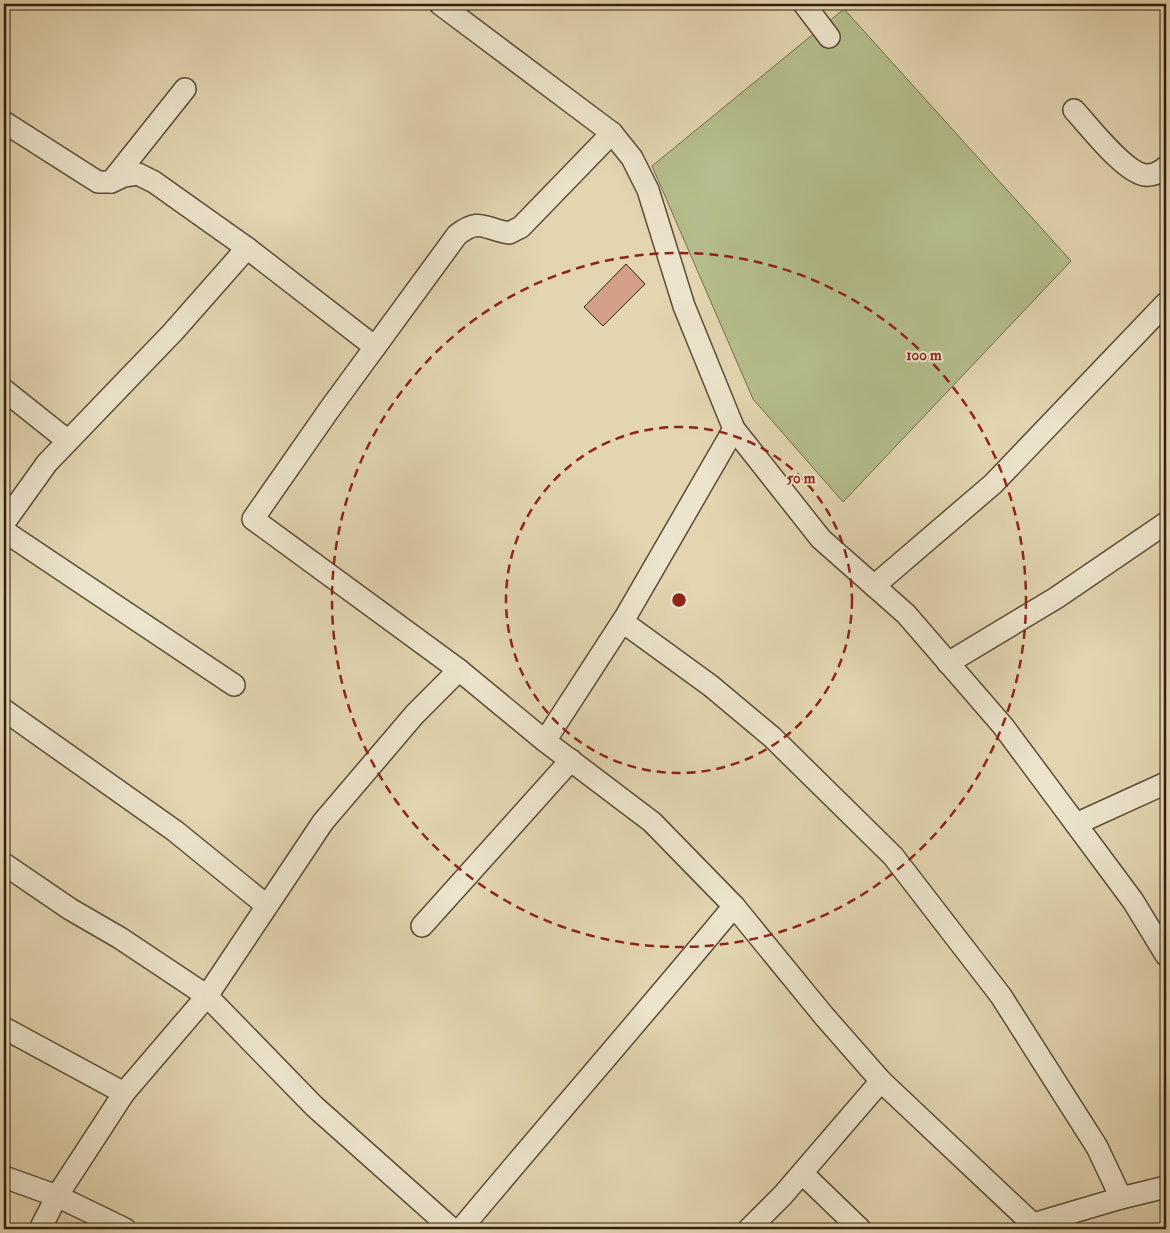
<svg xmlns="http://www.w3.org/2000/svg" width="1170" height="1233" viewBox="0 0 1170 1233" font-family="'IM FELL Double Pica',serif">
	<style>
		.green { fill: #b4bd8b; stroke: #736e4c }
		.building { fill: #d39f86; stroke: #321f0e }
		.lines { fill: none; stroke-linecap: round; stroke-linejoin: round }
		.minor-casing { stroke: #5e4c36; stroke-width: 24 }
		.minor { stroke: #ece4cc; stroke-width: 21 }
		.ring { fill: none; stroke: #8f2418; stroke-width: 2.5; stroke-dasharray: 9 6 }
		.centre { fill: #8f2418; stroke: #ece4cc; stroke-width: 2.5 }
		.ring-label { font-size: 15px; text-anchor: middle; font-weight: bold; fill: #8f2418; stroke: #ece4cc; stroke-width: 4; stroke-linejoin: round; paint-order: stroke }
	</style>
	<rect width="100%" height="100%" fill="#e2d5b0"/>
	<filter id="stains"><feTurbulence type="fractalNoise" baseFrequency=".004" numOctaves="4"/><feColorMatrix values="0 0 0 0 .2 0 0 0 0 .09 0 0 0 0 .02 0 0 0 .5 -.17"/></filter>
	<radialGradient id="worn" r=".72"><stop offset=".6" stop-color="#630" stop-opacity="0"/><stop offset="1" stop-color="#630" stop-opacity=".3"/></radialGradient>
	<path class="green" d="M844,9l227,252 -228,241 -90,-103 -101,-233z"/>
	<path class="building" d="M626,264l19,20 -42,42 -19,-19z"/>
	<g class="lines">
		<g class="minor-casing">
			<g id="minor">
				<path d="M440,4l172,129 20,25 16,32 36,116 50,123 87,110 85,75 97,112 130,175 33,54"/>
				<path d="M804,4l25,33"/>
				<path d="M1074,110c16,17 50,62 71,65 9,1 15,-3 21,-8"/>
				<path d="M4,122l94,60h13l13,-6 14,-2 16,8 93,66 128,99"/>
				<path d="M612,133l-91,94 -12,6c-25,-4 -29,-16 -52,2l-128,175 -76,109 206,151 86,71 107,81 82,84 90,110 57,65 157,148"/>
				<path d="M111,182l74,-93"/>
				<path d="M4,390l64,51"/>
				<path d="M4,523l43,-60 126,-131 74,-84"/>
				<path d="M4,531l230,154"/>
				<path d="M874,586l119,-102 173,-181"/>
				<path d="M623,622l88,64 61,51 121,119 108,140 96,151 24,51 -88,26"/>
				<path d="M948,663l108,-65 110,-75"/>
				<path d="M4,710l171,121 91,74"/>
				<path d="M545,741l81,-125 108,-187"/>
				<path d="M1076,824l90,-41"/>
				<path d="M4,864l66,45 50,29 87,58 107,110 138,123"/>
				<path d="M422,926l149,-166"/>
				<path d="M4,1028l120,65"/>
				<path d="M802,1173l58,56"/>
				<path d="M4,1177l53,19 68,33"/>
				<path d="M1121,1198l45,-11"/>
				<path d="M40,1229l17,-33 67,-103 83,-97 116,-174 92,-108 44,-44"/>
				<path d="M461,1229c90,-108 183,-214 273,-323"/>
				<path d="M749,1229l34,-34 98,-114"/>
			</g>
		</g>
		<use href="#minor" class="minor"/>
	</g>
	<g class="ring">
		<circle cx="679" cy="600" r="173"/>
		<circle cx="679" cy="600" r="347"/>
	</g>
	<circle cx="679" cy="600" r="8" class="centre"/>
	<g class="ring-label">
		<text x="924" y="360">100 m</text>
		<text x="801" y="483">50 m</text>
	</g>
	<rect width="1170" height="1233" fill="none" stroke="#e2d5b0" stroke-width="20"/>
	<rect x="5" y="5" width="1160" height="1223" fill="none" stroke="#321f0e" stroke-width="2.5"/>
	<rect x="10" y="10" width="1150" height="1213" fill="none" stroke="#321f0e"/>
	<rect width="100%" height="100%" filter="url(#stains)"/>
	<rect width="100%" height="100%" fill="url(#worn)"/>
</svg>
